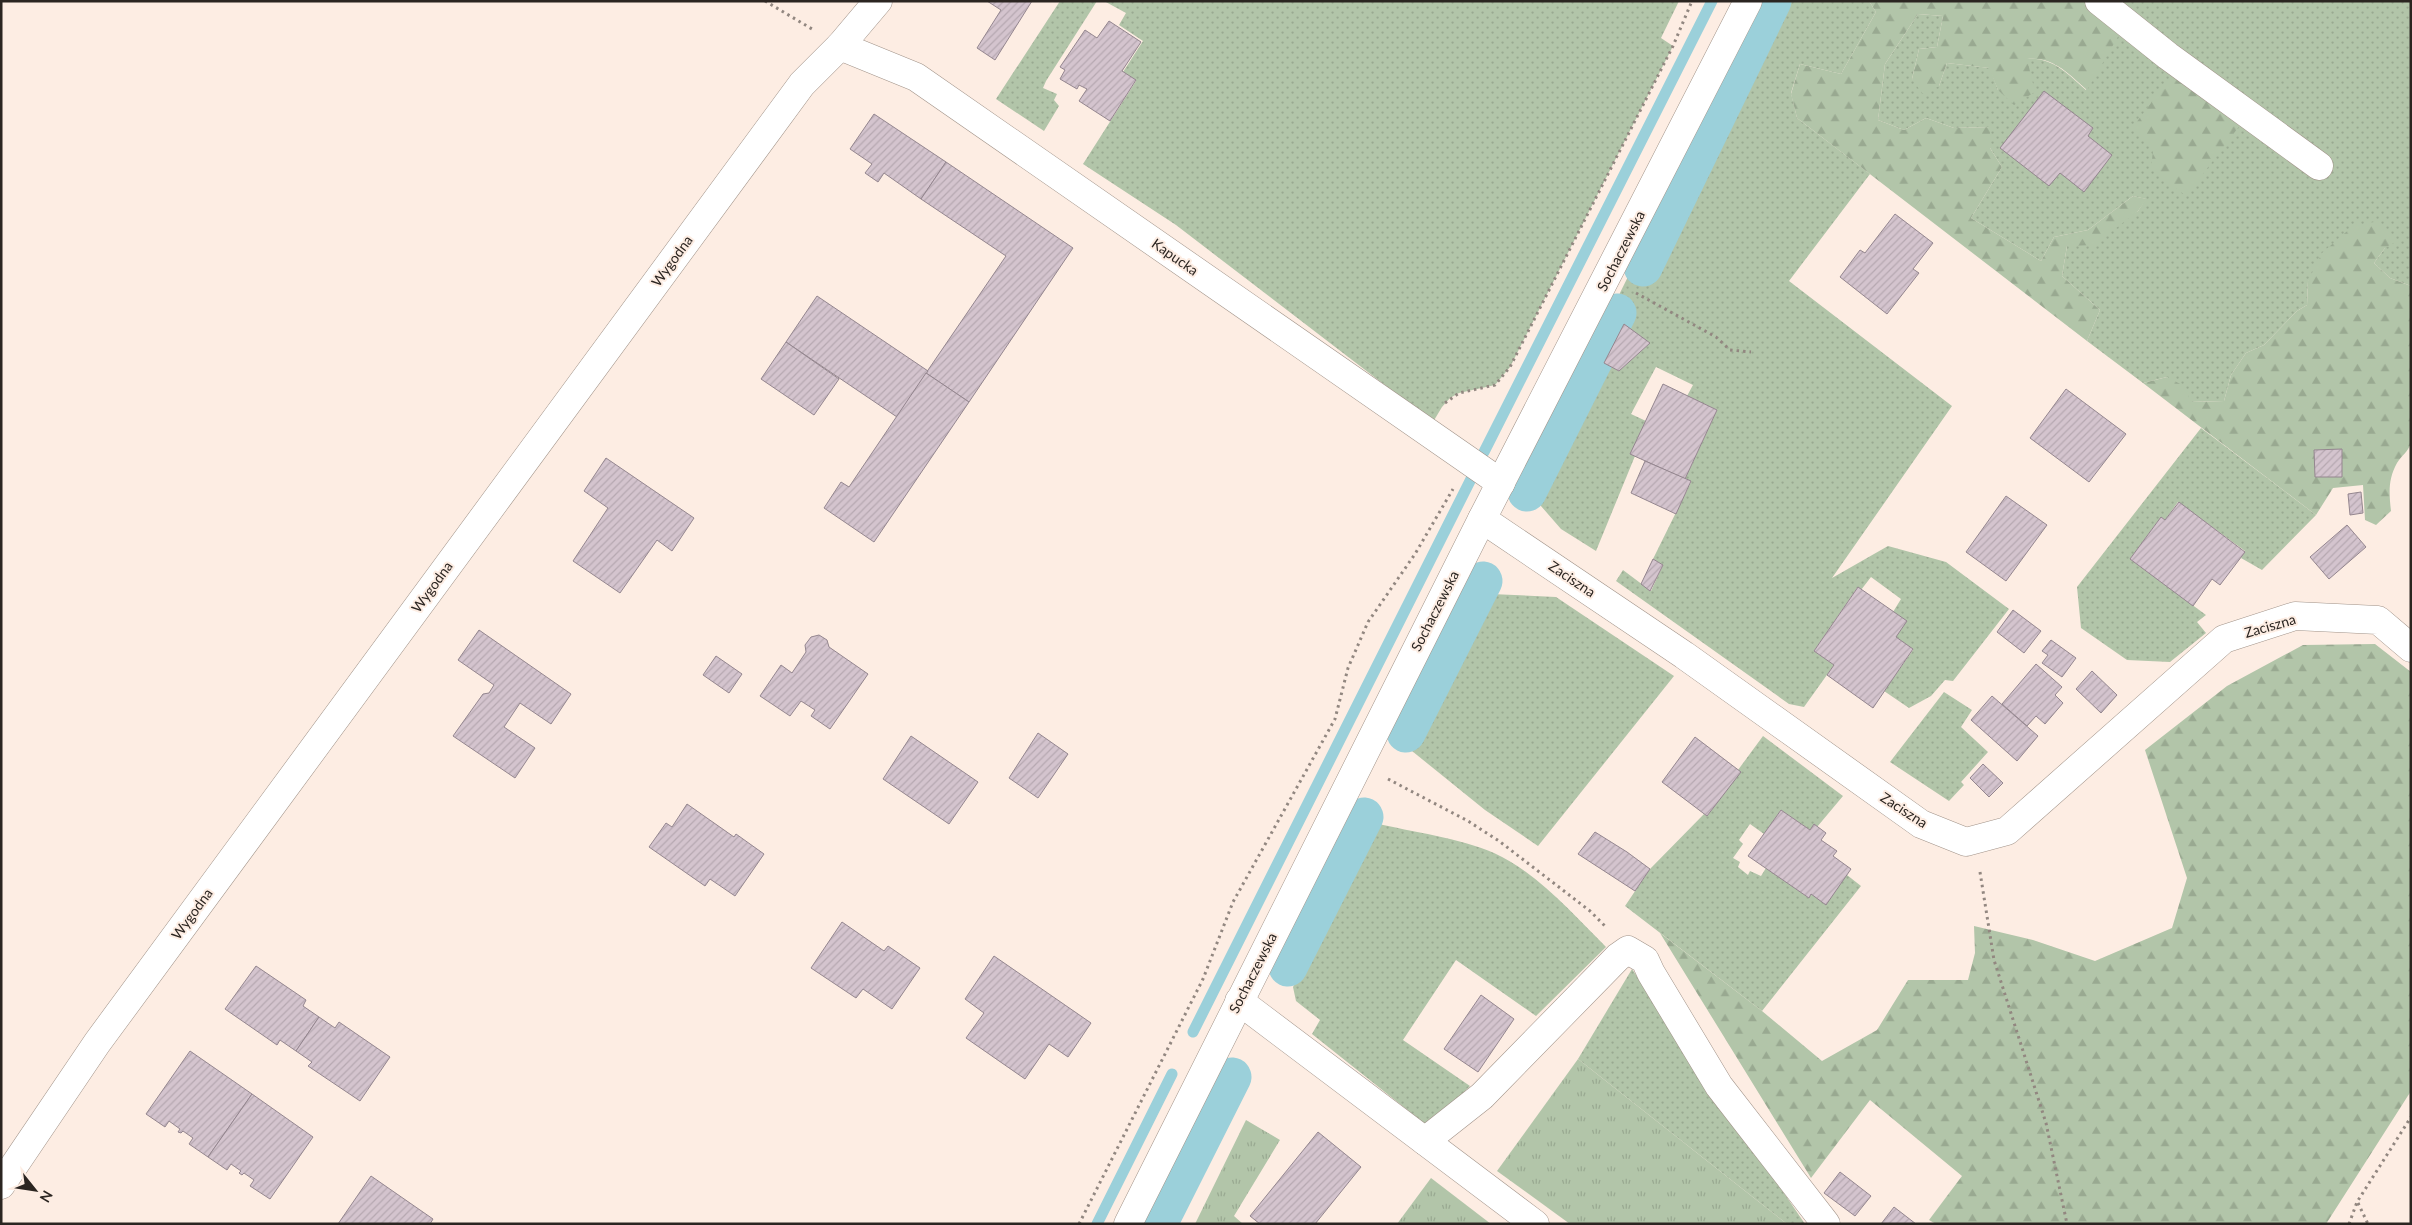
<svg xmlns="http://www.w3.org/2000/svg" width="2412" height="1225" viewBox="0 0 2412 1225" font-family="Lato,sans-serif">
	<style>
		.grass { fill: url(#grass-dots) }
		.forest { fill: url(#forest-firs) }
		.park { fill: url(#park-tufts) }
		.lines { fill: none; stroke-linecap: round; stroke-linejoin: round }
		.stream { stroke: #9bd0da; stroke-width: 11 }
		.canal { stroke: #9bd0da; stroke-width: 39 }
		.building { fill: url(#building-hatch); stroke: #94868f }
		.minor-casing { stroke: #a19389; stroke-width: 29 }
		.path { stroke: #928780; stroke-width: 3; stroke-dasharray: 2.5 4; stroke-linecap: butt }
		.minor { stroke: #fff; stroke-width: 28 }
		.labels { text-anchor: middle; stroke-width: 4; stroke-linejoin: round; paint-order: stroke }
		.street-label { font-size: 14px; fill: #2b2521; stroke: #fdede3 }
	</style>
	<defs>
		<pattern id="grass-dots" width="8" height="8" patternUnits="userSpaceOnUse" patternTransform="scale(1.25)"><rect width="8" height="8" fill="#b2c5a9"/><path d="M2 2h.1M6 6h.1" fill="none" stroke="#99a991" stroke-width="1.8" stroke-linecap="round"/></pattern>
		<pattern id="forest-firs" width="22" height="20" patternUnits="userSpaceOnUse" patternTransform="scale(1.25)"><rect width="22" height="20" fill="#b2c5a9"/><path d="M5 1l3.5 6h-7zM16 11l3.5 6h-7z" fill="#99a991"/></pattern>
		<pattern id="park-tufts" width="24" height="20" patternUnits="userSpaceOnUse" patternTransform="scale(1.25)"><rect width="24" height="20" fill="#b2c5a9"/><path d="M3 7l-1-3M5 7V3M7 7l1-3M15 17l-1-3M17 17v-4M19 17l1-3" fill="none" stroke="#99a991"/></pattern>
		<pattern id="building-hatch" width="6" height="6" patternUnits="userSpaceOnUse" patternTransform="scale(1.25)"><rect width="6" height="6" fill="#d4c4ce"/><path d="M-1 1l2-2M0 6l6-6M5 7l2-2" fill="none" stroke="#b6a8b1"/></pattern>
	</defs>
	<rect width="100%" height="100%" fill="#fdede3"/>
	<g class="grass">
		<path d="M1060,1h37l-51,80 -3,7 14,6 -3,6 5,6 -15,25 -48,-32z"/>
		<path d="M1104,1h575l-18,37 12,8 -163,321 -15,18 -36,8 -9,5 -8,9 -9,15 -257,-197 -93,-61 53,-83 -13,-9 20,-31 -24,-16 7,-12z"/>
		<path d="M1791,1h78l7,11 -35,62 -41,-10 -9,29 6,25 73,56 -81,107 163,125 -120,172 56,-32 58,16 63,47 -56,72 -8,-1 -14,16 -22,12 -25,-17 29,-41 -17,-13 -3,-25 8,-13 -30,-22 -10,13 -4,-2 -43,63 20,14 -30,42 -15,-3 -173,-123 7,-11 28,21 12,-26 -10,-6 38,-77 -6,-3 32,-69 -30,-14 6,-11 -37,-18 -25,47 15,7 -11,35 -39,95 -35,-22 -27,-31 70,-135 15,8 31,-28 -41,-28 133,-268 20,10z"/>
		<path d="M2113,1h298v285l-21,-8 -16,-15 11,-15 -77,33 -1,24 -10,6 -33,34 -18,8 -15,22 -7,26 -34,1 -23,-25 -24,6 -56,-42 13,-31 -38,-34 5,-30 71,-35 8,-12 -13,-3 -45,34 -34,7 -13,24 -70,-43 31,-51 -12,-19v-21l-36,1 -28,-10 -22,12 -26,-10 7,-56 33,-50 25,2 -6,31 -18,2 -7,30 27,7 8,-23 43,5 8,22 28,-31c26,-3 42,15 60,31z"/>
		<path d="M2201,428l115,87 -54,55 -21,-12 4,-7 -67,-49 -13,18 -4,-3 -31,42 76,56 -9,7 9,11 -36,29 -43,-2 -46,-32 -4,-41z"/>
		<path d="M1491,594l65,3 118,79 -136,170 -53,-36 -73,-59z"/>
		<path d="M1944,692l28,18 -11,17 27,25 -27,30 3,3 -15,16 -59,-39z"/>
		<path d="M1763,736l80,60 -26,31 -3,-2 -4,5 -29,-20 -17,24 -14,-10 -11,16 4,4 -10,14 7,4 -2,5 10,8 2,-4 11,5 5,-8 43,30 2,-4 36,-19 14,11 -99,125 -137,-105 25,-37 54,-55 3,2 33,-44 -2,-2z"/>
		<path d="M1375,823c37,9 85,15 119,30 41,18 81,63 112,94l-70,69 -80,-56 -53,80 67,46 -40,42 -118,-94 8,-14 -24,-19 -3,-14z"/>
		<path d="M1632,969l173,255h-18l-209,-165z"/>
	</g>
	<g class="forest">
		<path d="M1869,1h244l10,27 -36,62c-18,-16 -34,-34 -60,-31l8,33 -21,13 -16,-15 -9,-22 -42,-5 -8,23 -16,8 -11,-15 7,-30 18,-2 6,-31 -25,-2 -33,50 -7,56 26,10 22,-12 28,10 36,-1v21l12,19 -31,51 70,43 13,-24 34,-7 45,-34 14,3 -9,12 -44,34 -27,1 -5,30 38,34 -13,31 -290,-223 -6,-24 9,-30 41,10 35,-62z"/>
		<path d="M2169,79l29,2 49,35 -61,80 -35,-28 2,-17 -20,-24z"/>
		<path d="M2374,222l11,6 12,13 -12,7 -11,15 16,15 21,8v157c-3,9 -9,12 -14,20 -9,16 -8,30 -6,48l-15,14 -11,-5 -2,-35 -30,3 -17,27 -173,-132 24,-6 17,9 7,16 33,-1 7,-26 15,-22 18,-8 33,-34 10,-6 1,-24 14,-28 31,-27z"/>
		<path d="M2375,644l36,28v419l-85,133h-390l-7,-4 33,-44 -92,-76 -59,78 -151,-245 102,78 60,50 55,-31 31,-50h60l7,-27 -1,-27 59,14 62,21 77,-33 15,-50 -42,-128 82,-64 76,-41z"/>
	</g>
	<g class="park">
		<path d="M1578,1059l209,165h-217l-73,-53z"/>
		<path d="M1246,1120l34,20 -46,76 9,8h-48z"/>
		<path d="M1431,1178l60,46h-94z"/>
	</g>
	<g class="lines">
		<g class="stream">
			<path d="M1484,452l228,-451"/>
			<path d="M1193,1032l278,-553"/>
			<path d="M1097,1224l75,-150"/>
		</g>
		<g class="canal">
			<path d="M1643,267l129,-266"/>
			<path d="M1527,492l90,-179"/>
			<path d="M1406,733l77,-152"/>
			<path d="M1288,967l76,-150"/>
			<path d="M1158,1224l74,-147"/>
		</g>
	</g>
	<g class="building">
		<path d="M987,1h45l-37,59 -18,-12 24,-38z"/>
		<path d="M1109,21l32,21 -19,29 14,9 -26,41 -31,-20 8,-12 -8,-4 -2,4 -17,-10 5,-9 -5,-3 25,-37 12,8z"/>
		<path d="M2044,91l49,37 -5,8 24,19 -28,37 -24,-19 -11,13 -49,-38z"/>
		<path d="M874,114l72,48 -25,37 -37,-26 -6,9 -13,-9 7,-9 -22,-15z"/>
		<path d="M946,162l127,86 -104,154 -43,-29 80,-117 -85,-57z"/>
		<path d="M1895,214l38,29 -20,26 6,4 -32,41 -47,-37 20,-27 5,3z"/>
		<path d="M817,296l111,75 -31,46 -111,-75z"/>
		<path d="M1624,324l26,19 -31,28 -15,-8z"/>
		<path d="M786,342l53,37 -25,36 -53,-36z"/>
		<path d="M926,373l43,29 -95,140 -50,-34 17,-26 8,5z"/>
		<path d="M1663,384l54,26 -32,69 -55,-25z"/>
		<path d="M2066,389l60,45 -37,48 -59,-44z"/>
		<path d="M2342,449v28h-27l-1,-27z"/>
		<path d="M606,458l88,60 -22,33 -15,-11 -37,53 -47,-32 35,-53 -24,-17z"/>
		<path d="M1645,461l46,20 -15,33 -45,-21z"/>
		<path d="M2361,492l2,21 -13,2 -2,-21z"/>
		<path d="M2006,496l41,29 -41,56 -40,-29z"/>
		<path d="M2179,502l66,50 -25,33 -8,-6 -19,27 -63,-47 31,-42 4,3z"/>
		<path d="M2347,525l19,22 -37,32 -19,-22z"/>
		<path d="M1653,559l10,6 -13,26 -9,-7z"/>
		<path d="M1858,587l49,34 -11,16 17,12 -40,59 -46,-33 7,-10 -20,-14z"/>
		<path d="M2013,610l28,21 -17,22 -27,-21z"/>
		<path d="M479,630l92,64 -20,30 -31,-21 -16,24 31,21 -20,30 -62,-42 30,-42 6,-1 5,-8 -36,-25z"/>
		<path d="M819,635l8,5 2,7 39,27 -38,55 -19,-13 4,-6 -14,-9 -11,15 -30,-20 21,-31 11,8 14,-21 -1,-7 6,-8z"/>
		<path d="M2051,640l25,18 -14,19 -20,-14 6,-8 -6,-4z"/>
		<path d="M716,656l26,18 -13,19 -26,-18z"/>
		<path d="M2036,664l26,23 -7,8 8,8 -18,21 -9,-8 -9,10 -25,-22z"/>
		<path d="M2092,671l25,24 -16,18 -25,-24z"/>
		<path d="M1992,696l46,40 -21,25 -46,-41z"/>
		<path d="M1038,733l30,21 -30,44 -29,-20z"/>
		<path d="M911,736l67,46 -29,42 -66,-45z"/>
		<path d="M1695,737l46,35 -34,44 -45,-34z"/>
		<path d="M1983,764l20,19 -14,14 -19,-19z"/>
		<path d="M687,804l47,33 2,-3 28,20 -29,42 -25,-17 -5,7 -56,-39 17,-24 6,4z"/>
		<path d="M1781,810l29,20 4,-6 12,9 -5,7 16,11 -4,5 18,13 -25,36 -15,-11 -2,4 -61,-42z"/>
		<path d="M1595,832l32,20 23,17 -15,22 -57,-37z"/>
		<path d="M842,922l42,29 4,-5 32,22 -28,41 -29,-20 -7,9 -45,-30z"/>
		<path d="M994,956l97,67 -23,34 -19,-13 -24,35 -59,-41 18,-25 -19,-14z"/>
		<path d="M256,966l50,34 -3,6 16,11 -23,34 -16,-11 -3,5 -52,-36z"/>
		<path d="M1481,995l33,24 -36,53 -34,-23z"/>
		<path d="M319,1017l16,11 4,-6 51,35 -30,44 -52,-35 4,-4 -16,-11z"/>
		<path d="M190,1051l62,43 -44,63 -19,-13 4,-6 -10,-7 -2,2 -3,-1 2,-3 -11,-8 -4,6 -19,-13z"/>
		<path d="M252,1094l61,43 -43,62 -20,-13 4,-6 -10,-7 -2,2 -3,-2 2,-2 -10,-7 -4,6 -19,-13z"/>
		<path d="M1318,1132l43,35 -46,57h-55l-10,-8z"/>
		<path d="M1840,1172l31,24 -16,20 -31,-23z"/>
		<path d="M371,1176l62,43 -3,5h-92z"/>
		<path d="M1894,1207l22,17h-35z"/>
	</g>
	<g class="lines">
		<g class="minor-casing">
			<g id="minor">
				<path d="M2099,1l69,55 151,110"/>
				<path d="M840,46l76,31 585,406"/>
				<path d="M1482,519l202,136 237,169 45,18 41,-11 217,-192 71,-23 83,4 33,28"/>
				<path d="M1239,1001l296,223"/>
				<path d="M1425,1141l57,-45 136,-139 10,-7 17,10 6,13 68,113 107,138"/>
				<path d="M1,1185l96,-142 705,-959 38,-38 38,-45"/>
				<path d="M1128,1224l354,-705 266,-518"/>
			</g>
		</g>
		<g class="path">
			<path d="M765,1l47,28"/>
			<path d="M1636,293l80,44 14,13 21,2"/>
			<path d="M1445,403l14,-10 36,-8 15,-18 163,-321 19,-45"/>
			<path d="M1388,779l80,42 31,20 91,70 15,15"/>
			<path d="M1980,872l14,88 52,163 21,101"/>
			<path d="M2358,1203l10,21"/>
			<path d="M1079,1224l124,-245 30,-77 102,-183 13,-51 20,-46 47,-68 38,-65"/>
			<path d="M2349,1224l8,-22 54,-85"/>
		</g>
		<use href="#minor" class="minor"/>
	</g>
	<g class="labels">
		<g class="street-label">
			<text transform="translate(1621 251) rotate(-63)" y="5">Sochaczewska</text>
			<text transform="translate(1175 257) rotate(35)" y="5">Kapucka</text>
			<text transform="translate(672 261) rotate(-54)" y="5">Wygodna</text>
			<text transform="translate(1572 579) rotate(34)" y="5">Zaciszna</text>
			<text transform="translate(432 587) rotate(-54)" y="5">Wygodna</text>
			<text transform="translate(1435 611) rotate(-63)" y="5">Sochaczewska</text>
			<text transform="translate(2270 626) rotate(-16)" y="5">Zaciszna</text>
			<text transform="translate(1904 810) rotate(33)" y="5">Zaciszna</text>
			<text transform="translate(192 914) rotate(-54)" y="5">Wygodna</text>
			<text transform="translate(1253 973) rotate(-63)" y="5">Sochaczewska</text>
		</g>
	</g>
	<rect width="2412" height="1225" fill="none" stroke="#2b2521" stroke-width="5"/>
	<g transform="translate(35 1190) rotate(120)" stroke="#fdede3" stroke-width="4" paint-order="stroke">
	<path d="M0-4L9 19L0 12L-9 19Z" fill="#2b2521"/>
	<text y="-8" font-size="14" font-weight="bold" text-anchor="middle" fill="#2b2521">N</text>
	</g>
</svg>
